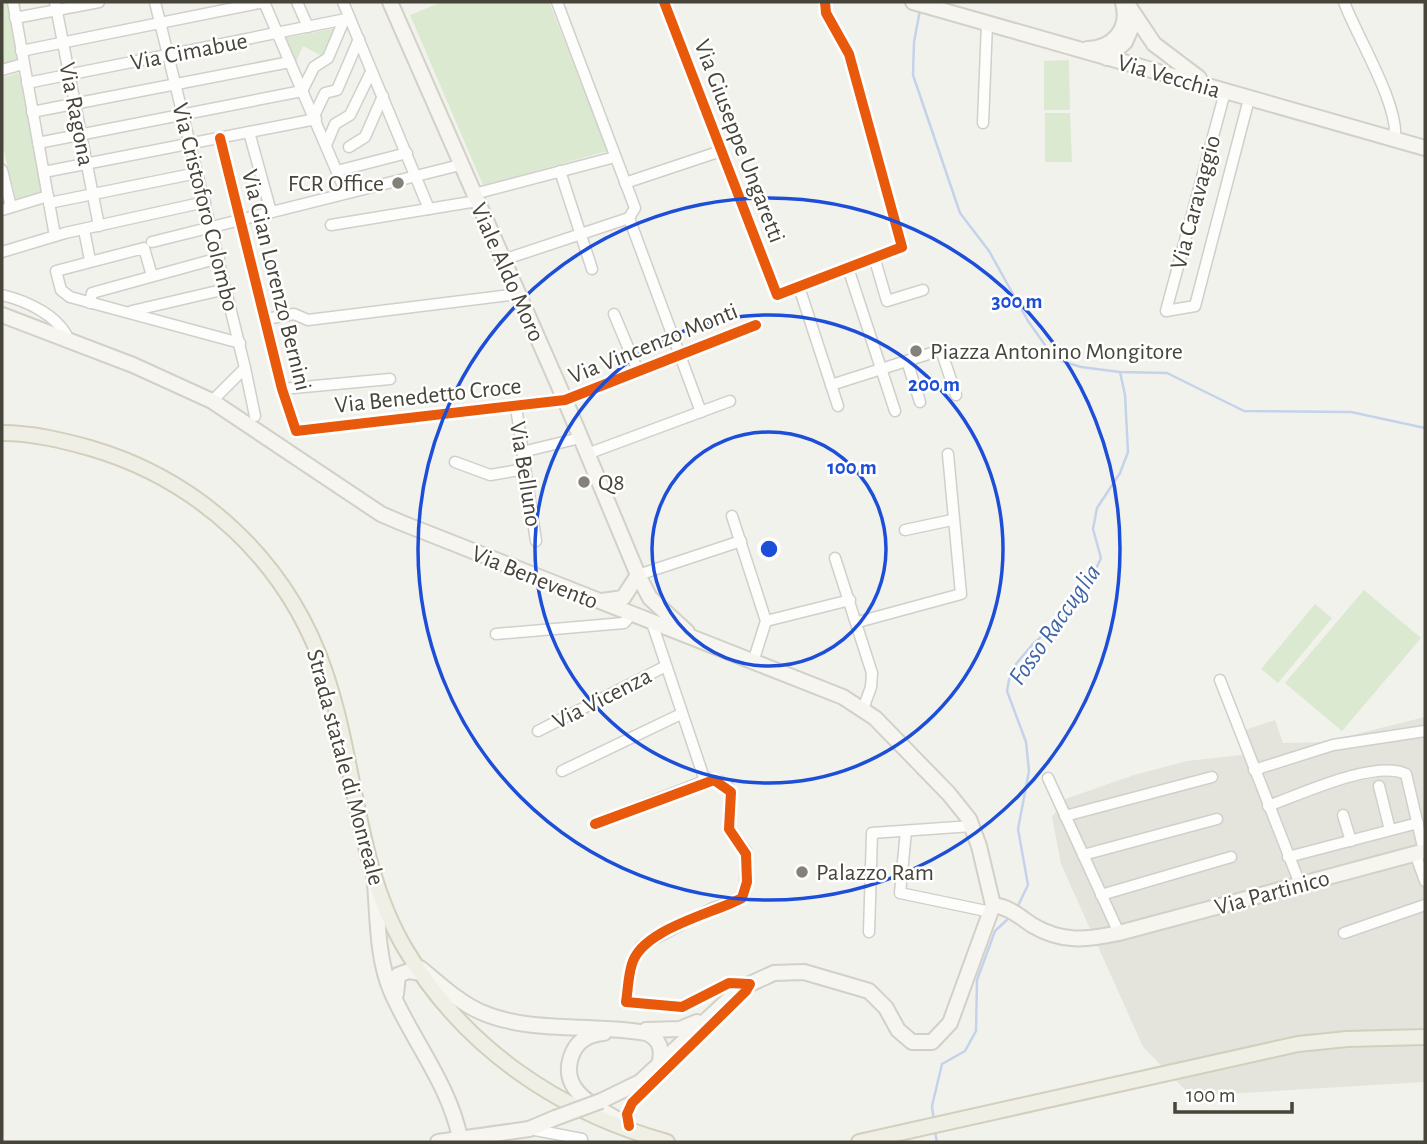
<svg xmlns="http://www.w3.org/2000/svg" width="1427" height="1144" viewBox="0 0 1427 1144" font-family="'Alegreya Sans',sans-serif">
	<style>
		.residential { fill: #e5e4dc }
		.green { fill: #dbe9d0 }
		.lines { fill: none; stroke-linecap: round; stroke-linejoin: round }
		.stream { stroke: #c4d3ea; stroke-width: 2.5 }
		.street-casing { stroke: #d0cfcb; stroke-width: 13 }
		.secondary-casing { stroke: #d2d1c7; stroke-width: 18 }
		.primary-casing { stroke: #d2d0bd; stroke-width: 18 }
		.street { stroke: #fdfdfc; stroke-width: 10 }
		.secondary { stroke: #f6f5f0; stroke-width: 14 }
		.primary { stroke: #f0efe6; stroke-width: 14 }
		.secondary-bridge-casing { stroke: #d2d1c7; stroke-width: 18; stroke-linecap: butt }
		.secondary-bridge { stroke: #f6f5f0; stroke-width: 14 }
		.cycleway-casing { stroke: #fff; stroke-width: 15 }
		.cycleway { stroke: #e8590c; stroke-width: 10 }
		.ring { fill: none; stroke: #1d4ed8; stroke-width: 3.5 }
		.poi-dot { fill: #838179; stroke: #fff; stroke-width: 2.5 }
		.labels { text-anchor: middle; stroke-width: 5; stroke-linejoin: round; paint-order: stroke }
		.street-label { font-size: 24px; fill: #47443a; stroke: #fff }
		.poi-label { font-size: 24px; fill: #47443a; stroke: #fff; text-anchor: start }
		.water-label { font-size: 26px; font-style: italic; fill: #3f67a6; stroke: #fff }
		.centre { fill: #1d4ed8; stroke: #fff; stroke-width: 3.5 }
		.ring-label { font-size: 21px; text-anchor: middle; font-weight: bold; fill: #1d4ed8; stroke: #fff; stroke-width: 5; stroke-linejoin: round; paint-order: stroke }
	</style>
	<rect width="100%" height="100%" fill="#f2f2ed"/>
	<path class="residential" d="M1425,717v365l-234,14 -48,-49 -82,-183 -9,-47 13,-18 69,-24 53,-14 62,-7 -7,-23 33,-11 8,23 41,-1z"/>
	<g class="green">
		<path d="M2,2h5l2,6 10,50 -17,7z"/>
		<path d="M442,2h107l59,149 -125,34 -73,-170z"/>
		<path d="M337,28l-13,29 -21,-11 -7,16 -10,-24z"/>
		<path d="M1069,60l1,50h-26v-49z"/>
		<path d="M19,73l23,119 -26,7 -14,-55v-66z"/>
		<path d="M1045,113h25l2,49h-27z"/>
		<path d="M1364,590l57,48 -79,93 -57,-48z"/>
		<path d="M1315,604l17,14 -54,65 -17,-14z"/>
	</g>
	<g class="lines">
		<g class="stream">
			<path d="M920,10l-6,32 -1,33 47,138 29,38 39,70 27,38 26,8 39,5 47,1 77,38 107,1 74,16"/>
			<path d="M1016,910l12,-25 -10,-56 11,-58 -3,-29 -19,-51 2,-11 7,-16 16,-19 34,-31 12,-25 15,-14 8,-17 -8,-29 4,-21 23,-35 8,-21 -3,-57 -5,-23"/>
			<path d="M934,1122l-2,-16 10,-42 23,-13 11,-20 1,-51 18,-49 15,-14"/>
			<path d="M935,1132l2,10"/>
		</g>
		<g class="street-casing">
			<g id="street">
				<path d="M13,2l42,234"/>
				<path d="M55,2l44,224"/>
				<path d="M155,2l90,366 -33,33"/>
				<path d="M264,2l82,191"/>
				<path d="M297,2l11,25"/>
				<path d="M343,2l86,207"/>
				<path d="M557,2l78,206 -6,10 72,194"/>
				<path d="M664,2l113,293 125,-48 -53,-193 -23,-41 -1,-11"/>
				<path d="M1344,2c13,35 55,102 51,137"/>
				<path d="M15,18l84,-16"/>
				<path d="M21,51l243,-49"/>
				<path d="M2,70l21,-6"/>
				<path d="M27,83l319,-64"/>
				<path d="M1225,92l-59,219 29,-5 54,-207"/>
				<path d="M32,112l258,-50"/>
				<path d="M314,116l11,-23 12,-3 22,-51"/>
				<path d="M983,123l4,-100"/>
				<path d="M249,132l22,80"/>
				<path d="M220,138l62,251 14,42 269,-31 191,-75"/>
				<path d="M38,143l264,-52 12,-24 14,-9 16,-38"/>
				<path d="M326,145l9,-21 15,-9 21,-43"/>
				<path d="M349,147l16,-10 18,-41"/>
				<path d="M2,170l9,37"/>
				<path d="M337,171l70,-18"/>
				<path d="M560,171l32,98"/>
				<path d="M44,172l272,-53"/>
				<path d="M625,183l96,-32"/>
				<path d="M474,194l141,-37"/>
				<path d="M49,203l148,-30"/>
				<path d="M2,210l46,-14"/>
				<path d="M331,225l146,-24"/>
				<path d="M84,230l6,30"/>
				<path d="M152,242l308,-77"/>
				<path d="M2,252l63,-19 140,-31"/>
				<path d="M874,257l13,44 36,-11"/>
				<path d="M503,260l126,-42"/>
				<path d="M848,268l47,143"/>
				<path d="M152,276l-8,-28 -88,23 5,19 9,7 170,46"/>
				<path d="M799,287l39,119"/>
				<path d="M2,295c25,6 56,20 67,45"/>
				<path d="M90,303l2,-10 127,-35"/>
				<path d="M132,311l94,-22"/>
				<path d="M614,314l24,57"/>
				<path d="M266,319l28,-5 14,6 210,-26"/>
				<path d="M907,361l13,41"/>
				<path d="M245,368l10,48"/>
				<path d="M831,385l110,-35 15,45"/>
				<path d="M282,389l108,-10"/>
				<path d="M516,407l20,134"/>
				<path d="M522,452l58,-14"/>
				<path d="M587,454l143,-53"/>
				<path d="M455,462l35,13 35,-6"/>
				<path d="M732,516l34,105 -13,41"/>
				<path d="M905,530l47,-10"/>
				<path d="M835,558l37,115 -1,14 -8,22"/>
				<path d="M638,575l103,-34"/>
				<path d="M766,621l84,-21"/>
				<path d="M858,622l103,-28 -13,-140"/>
				<path d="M652,623l53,158"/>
				<path d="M496,634l128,-11 7,-8"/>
				<path d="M1220,680l80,204"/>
				<path d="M538,731l128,-65"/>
				<path d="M1254,770l79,-25 92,-14"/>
				<path d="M562,771l119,-57"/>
				<path d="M1048,778l71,155"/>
				<path d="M1379,786l11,44"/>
				<path d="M1268,806c31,-11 107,-47 138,-32l18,77"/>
				<path d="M1343,815l8,26"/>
				<path d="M1065,816l147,-39"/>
				<path d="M595,824l114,-45c37,5 16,28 20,50l17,22 -1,42 -7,7 -25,8 -72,38 -9,17 -6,39 56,5 47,-24 20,1"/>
				<path d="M906,831l-6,62 91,19"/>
				<path d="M1415,853l10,28"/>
				<path d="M1083,855l134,-36"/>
				<path d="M1288,857l130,-34"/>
				<path d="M1101,895l130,-38"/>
				<path d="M869,932l3,-99 100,-7"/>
				<path d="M1344,933l81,-28"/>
				<path d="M629,1126l-2,-12 5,-11 61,-62"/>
				<path d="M530,1129l52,10 -1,3"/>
			</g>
		</g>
		<g class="secondary-casing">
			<g id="secondary">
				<path d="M390,2l175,398 73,175 12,23 37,34"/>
				<path d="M913,2l512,146"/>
				<path d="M1126,2l28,42 45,34"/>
				<path d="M1087,49c26,0 43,-20 36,-46"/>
				<path d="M1107,58l18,-16 8,-18"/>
				<path d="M2,315l131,50 79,36 169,113 21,9 441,174 32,21 74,76 20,25 10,27 14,59 -43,118 -18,19h-20l-14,-12 -12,-22 -17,-17 -65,-19 -30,1 -33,15 -101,94 -39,19"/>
				<path d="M602,601l21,-3 15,-23"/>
				<path d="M375,884c3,35 2,74 16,107 21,49 58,93 69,147"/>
				<path d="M993,905c16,2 26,11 39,20 30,18 54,15 87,8l306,-82"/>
				<path d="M420,968c19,15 38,34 61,44 50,22 112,11 165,21 15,6 17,18 13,32"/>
				<path d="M396,994l2,-19 11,-4 12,2"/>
				<path d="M646,1030l34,-1 17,-7"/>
				<path d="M604,1033c-13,1 -25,6 -31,19 -18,40 26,56 53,72"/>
				<path d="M438,1142l91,-13 26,-11"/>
			</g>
		</g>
		<g class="primary-casing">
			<g id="primary">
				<path d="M2,433c30,0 59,7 88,15 110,32 198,114 235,224 31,90 31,195 81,278 58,98 153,162 261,192"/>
				<path d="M859,1142l439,-98 49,-5 78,-2"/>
			</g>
		</g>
		<use href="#street" class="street"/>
		<use href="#secondary" class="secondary"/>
		<use href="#primary" class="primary"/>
		<g class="secondary-bridge-casing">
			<path id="secondary-bridge" d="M555,1118l46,-17"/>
		</g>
		<use href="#secondary-bridge" class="secondary-bridge"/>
		<g class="cycleway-casing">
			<g id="cycleway">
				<path d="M664,2l113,293 125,-48 -53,-193 -23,-41 -1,-11"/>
				<path d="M220,138l62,251 14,42 269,-31 191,-75"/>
				<path d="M595,824l119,-44 17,12 -2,37 17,25 1,28 -5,16c-30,16 -100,31 -110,66 -4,12 -4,26 -6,38l56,5 47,-24 21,1 -4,7 -114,112 -5,11 2,12"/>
			</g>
		</g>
		<use href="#cycleway" class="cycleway"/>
	</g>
	<g class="ring">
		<circle cx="769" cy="549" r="117"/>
		<circle cx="769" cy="549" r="234"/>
		<circle cx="769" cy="549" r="351"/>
	</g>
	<g class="poi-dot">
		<circle cx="398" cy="183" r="7"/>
		<circle cx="916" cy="351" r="7"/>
		<circle cx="584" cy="482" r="7"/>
		<circle cx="802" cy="872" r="7"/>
	</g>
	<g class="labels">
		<g class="street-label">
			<text transform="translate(189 51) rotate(-11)" y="8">Via Cimabue</text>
			<text transform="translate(1169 76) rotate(16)" y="8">Via Vecchia</text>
			<text transform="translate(77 114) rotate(79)" y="8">Via Ragona</text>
			<text transform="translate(740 141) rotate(69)" y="8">Via Giuseppe Ungaretti</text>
			<text transform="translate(1195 202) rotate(-75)" y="8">Via Caravaggio</text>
			<text transform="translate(206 207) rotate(76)" y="8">Via Cristoforo Colombo</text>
			<text transform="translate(508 272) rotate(66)" y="8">Viale Aldo Moro</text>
			<text transform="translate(277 280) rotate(76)" y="8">Via Gian Lorenzo Bernini</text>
			<text transform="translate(653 343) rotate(-22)" y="8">Via Vincenzo Monti</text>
			<text transform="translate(428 395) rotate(-6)" y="8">Via Benedetto Croce</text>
			<text transform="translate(526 474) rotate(81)" y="8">Via Belluno</text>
			<text transform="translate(535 577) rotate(22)" y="8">Via Benevento</text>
			<text transform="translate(602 698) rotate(-27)" y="8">Via Vicenza</text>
			<text transform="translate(346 767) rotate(75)" y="8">Strada statale di Monreale</text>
			<text transform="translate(1272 892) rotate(-15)" y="8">Via Partinico</text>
		</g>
		<g class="poi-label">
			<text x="384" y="191" text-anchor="end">FCR Office</text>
			<text x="930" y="359">Piazza Antonino Mongitore</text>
			<text x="598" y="490">Q8</text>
			<text x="816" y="880">Palazzo Ram</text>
		</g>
		<g class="water-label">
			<text transform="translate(1054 624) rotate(-55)" y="9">Fosso Raccuglia</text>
		</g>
	</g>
	<circle cx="769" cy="549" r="10" class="centre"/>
	<g class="ring-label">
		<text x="1017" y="308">300 m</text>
		<text x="934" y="391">200 m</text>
		<text x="852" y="474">100 m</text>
	</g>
	<rect width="1427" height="1144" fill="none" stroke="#47443a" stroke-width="7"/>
	<path d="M1175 1102v10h117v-10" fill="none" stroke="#47443a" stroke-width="3.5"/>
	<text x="1186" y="1102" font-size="21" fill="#47443a" stroke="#ffffff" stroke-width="5" paint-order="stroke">100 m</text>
</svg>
